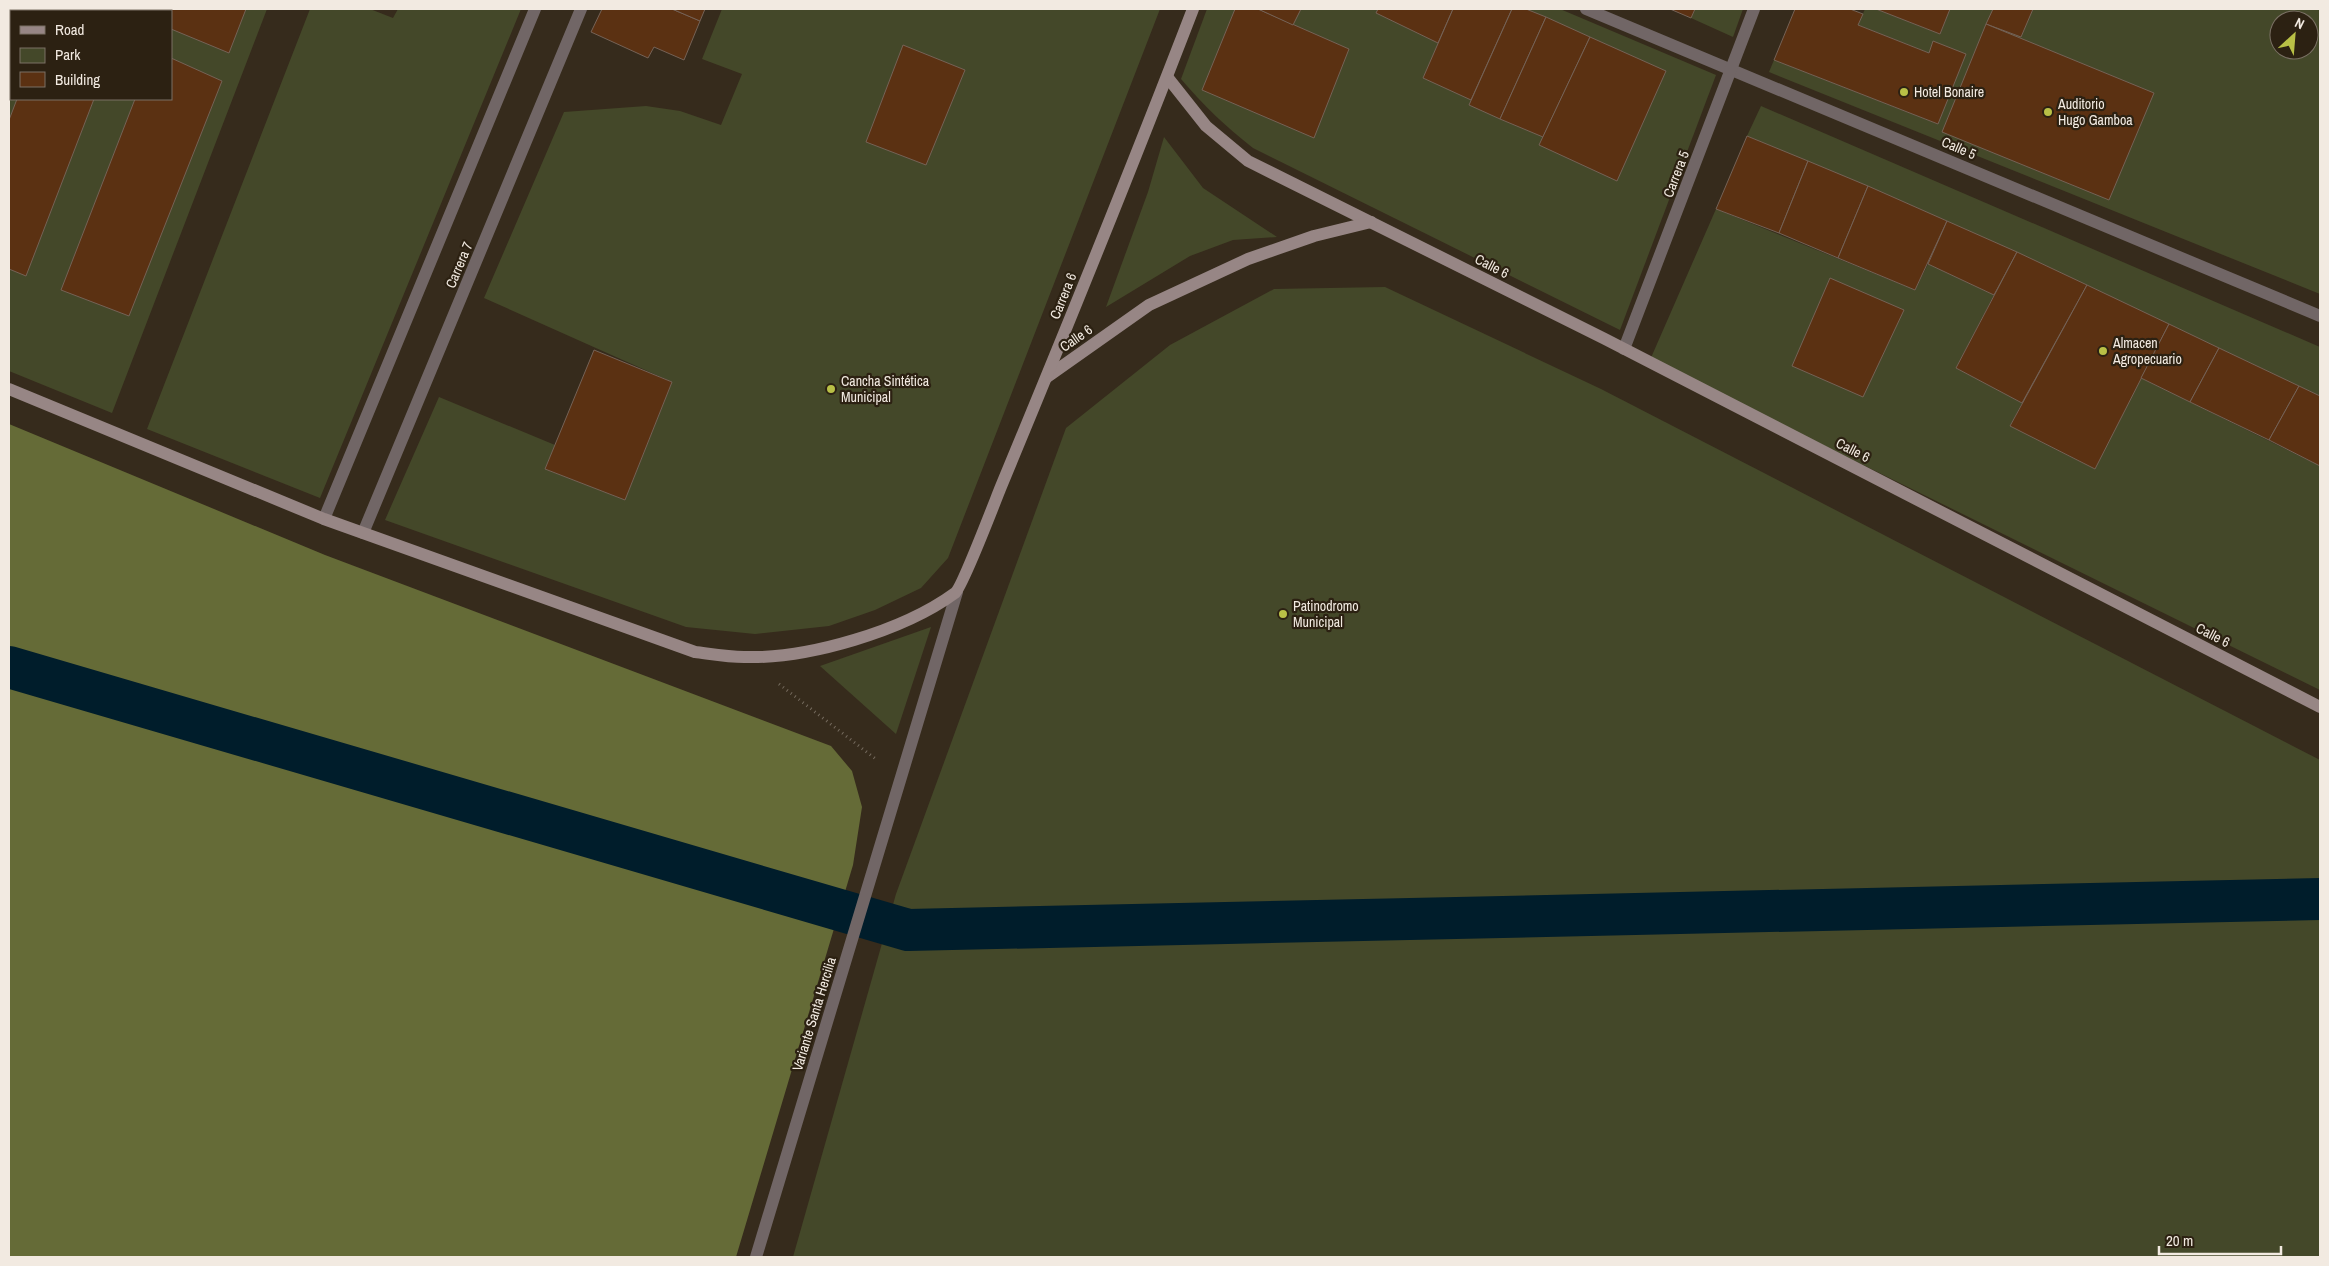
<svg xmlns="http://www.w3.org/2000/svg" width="2329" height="1266" viewBox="0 0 2329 1266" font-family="'Archivo Narrow',sans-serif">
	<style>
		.green { fill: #444829; fill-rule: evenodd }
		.forest { fill: #656b37 }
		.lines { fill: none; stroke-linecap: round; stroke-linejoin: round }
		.canal { stroke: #001d2b; stroke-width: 42 }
		.building { fill: #5b3112; stroke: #756256 }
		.path { stroke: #756b5e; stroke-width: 3; stroke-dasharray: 1 4; stroke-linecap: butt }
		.street { stroke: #716666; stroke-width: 12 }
		.secondary { stroke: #978685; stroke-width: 12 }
		.poi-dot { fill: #b9c046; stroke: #2c2112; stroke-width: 2 }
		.labels { text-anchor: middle; stroke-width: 4.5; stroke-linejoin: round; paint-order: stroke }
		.poi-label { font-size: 14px; fill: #f2eae1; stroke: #2c2112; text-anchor: start }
		.street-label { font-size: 14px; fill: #f2eae1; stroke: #2c2112 }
	</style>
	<rect width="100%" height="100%" fill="#362b1c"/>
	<g class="green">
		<path d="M30,9h237l-155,404 -103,-42v-307l2,-6v41h160v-88h-142z"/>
		<path d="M310,9h60l23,9 5,-9h123l-201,489 -173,-69z"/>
		<path d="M722,9h438l-212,549 -27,30 -46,22 -46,16 -74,8 -69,-7 -301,-107 54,-123 116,48 -10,24 80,31 47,-118 -188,-84 80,-186 82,-6 34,5 41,14 21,-51 -40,-15z"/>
		<path d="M1207,9h353l156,66 -96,255 -367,-182c-27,-21 -50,-43 -72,-69z"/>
		<path d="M1695,9h48l-10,28 -42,-19z"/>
		<path d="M1865,9h11l64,25 10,-25h370v285l-551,-222 5,-12 164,64 27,-70 -36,-1 -71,-28zM2279,20h30v30h-30z"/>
		<path d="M1761,106l559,241v49l-373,-175 -200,-85z"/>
		<path d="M1164,137l39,51 74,49 -44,3 -43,16 -84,51 42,-115z"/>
		<path d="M1716,209l199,81 13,-26 66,31 -38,73 66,35 -12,23 85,43 46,-91 179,88v224l-670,-330z"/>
		<path d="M1385,287l216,102 719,371v497h-1527l103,-363 170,-466 104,-83 104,-56z"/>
		<path d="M931,627l-35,107 -76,-68z"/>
	</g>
	<path class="forest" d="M9,424l316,131 506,191 21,25 10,36 -9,58 -117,392h-727z"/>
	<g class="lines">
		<path class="canal" d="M9,667l899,263 1412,-31"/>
	</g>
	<g class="building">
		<path d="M121,9h125l-17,44 -58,-24v-18h-44z"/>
		<path d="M602,9h70l28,12 -16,39 -30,-13 -6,11 -57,-26z"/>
		<path d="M672,9h33l-5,12z"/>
		<path d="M1235,9h23l91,40 -35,89 -112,-48z"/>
		<path d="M1258,9h43l-8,16z"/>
		<path d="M1378,9h75l-15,34 -62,-30z"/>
		<path d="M1453,9h59l-41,91 -48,-22z"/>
		<path d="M1512,9h14l20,8 -46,102 -31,-14z"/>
		<path d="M1670,9h25l-4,9z"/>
		<path d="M1795,9h55l13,5 -5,11 71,28 4,-12 33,13 -28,70 -164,-64z"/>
		<path d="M1876,9h74l-10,25z"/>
		<path d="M1993,9h40l-12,28 -35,-13z"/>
		<path d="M1546,17l44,20 -47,100 -43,-18z"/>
		<path d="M1986,24l168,69 -45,107 -167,-68z"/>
		<path d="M1590,37l76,34 -49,110 -78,-36z"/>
		<path d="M903,45l62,25 -39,95 -60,-23z"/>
		<path d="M171,58l51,23 -93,235 -68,-26 74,-191h36z"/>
		<path d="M17,99h77l-68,177 -17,-7v-149z"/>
		<path d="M1747,136l61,25 -29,72 -63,-24z"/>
		<path d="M1808,161l60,25 -30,72 -59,-25z"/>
		<path d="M1868,186l79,35 -32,69 -77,-32z"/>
		<path d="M1947,221l70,31 -23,43 -66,-31z"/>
		<path d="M2017,252l70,33 -65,118 -66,-35z"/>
		<path d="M1830,278l74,32 -41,87 -71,-31z"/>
		<path d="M2087,285l82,39 -74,145 -85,-43z"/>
		<path d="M2169,324l50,24 -29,54 -49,-24z"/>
		<path d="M2219,348l80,38 -30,54 -79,-38z"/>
		<path d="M594,350l78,32 -47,118 -80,-31z"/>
		<path d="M2299,386l21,10v70l-51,-26z"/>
	</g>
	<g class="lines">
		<path class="path" d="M779,684l98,76"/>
		<g class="street">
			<path d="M1586,9l734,307"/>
			<path d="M1624,349l130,-340"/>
			<path d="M324,519l211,-510"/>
			<path d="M363,533l218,-524"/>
			<path d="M756,1257l201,-665"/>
		</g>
		<g class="secondary">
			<path d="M1168,78l38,48 42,35 357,178 715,368"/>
			<path d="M1047,377l102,-72 99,-46 66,-23 57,-14"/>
			<path d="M9,389l315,130 371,133c16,2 33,5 49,5 64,2 159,-26 211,-64 7,-5 39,-89 45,-104 66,-159 131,-319 193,-480"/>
		</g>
	</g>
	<g class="poi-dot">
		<circle cx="1904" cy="92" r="5"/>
		<circle cx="2048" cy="112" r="5"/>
		<circle cx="2103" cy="351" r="5"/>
		<circle cx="831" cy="389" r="5"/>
		<circle cx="1283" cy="614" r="5"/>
	</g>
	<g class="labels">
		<g class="poi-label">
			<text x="1914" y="97">Hotel Bonaire</text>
			<text x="2058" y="109">Auditorio<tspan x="2058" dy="16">Hugo Gamboa</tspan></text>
			<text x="2113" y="348">Almacen<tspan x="2113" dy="16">Agropecuario</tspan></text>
			<text x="841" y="386">Cancha Sintética<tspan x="841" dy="16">Municipal</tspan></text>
			<text x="1293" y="611">Patinodromo<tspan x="1293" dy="16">Municipal</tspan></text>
		</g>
		<g class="street-label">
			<text transform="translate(1959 148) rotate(23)" y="5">Calle 5</text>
			<text transform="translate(1676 174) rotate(-69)" y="5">Carrera 5</text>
			<text transform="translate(459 265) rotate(-67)" y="5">Carrera 7</text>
			<text transform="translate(1492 266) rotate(27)" y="5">Calle 6</text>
			<text transform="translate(1063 296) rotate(-68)" y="5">Carrera 6</text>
			<text transform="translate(1076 338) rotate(-35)" y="5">Calle 6</text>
			<text transform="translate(1853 450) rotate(27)" y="5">Calle 6</text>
			<text transform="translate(2213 635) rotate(27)" y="5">Calle 6</text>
			<text transform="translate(814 1014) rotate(-73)" y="5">Variante Santa Hercilia</text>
		</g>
	</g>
	<rect width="2329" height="1266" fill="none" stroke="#f2eae1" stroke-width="20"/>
	<rect x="10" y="10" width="162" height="90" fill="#2c2112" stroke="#7b7165"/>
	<rect x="20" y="26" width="25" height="8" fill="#978685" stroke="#7b7165"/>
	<text x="55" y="35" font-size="15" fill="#f2eae1">Road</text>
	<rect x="20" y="48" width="25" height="15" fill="#444829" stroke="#7b7165"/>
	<text x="55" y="60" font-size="15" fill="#f2eae1">Park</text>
	<rect x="20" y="72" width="25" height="15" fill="#5b3112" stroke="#7b7165"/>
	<text x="55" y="85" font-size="15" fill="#f2eae1">Building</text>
	<g transform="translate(2294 35) rotate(26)"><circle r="24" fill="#2c2112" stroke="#7b7165"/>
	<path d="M0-4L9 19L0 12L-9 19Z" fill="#b9c046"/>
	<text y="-8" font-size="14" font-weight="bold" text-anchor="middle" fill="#f2eae1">N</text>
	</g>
	<path d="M2159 1246v8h122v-8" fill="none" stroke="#f2eae1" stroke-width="2.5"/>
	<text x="2166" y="1246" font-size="15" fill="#f2eae1" stroke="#2c2112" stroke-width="4" paint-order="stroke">20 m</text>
</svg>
